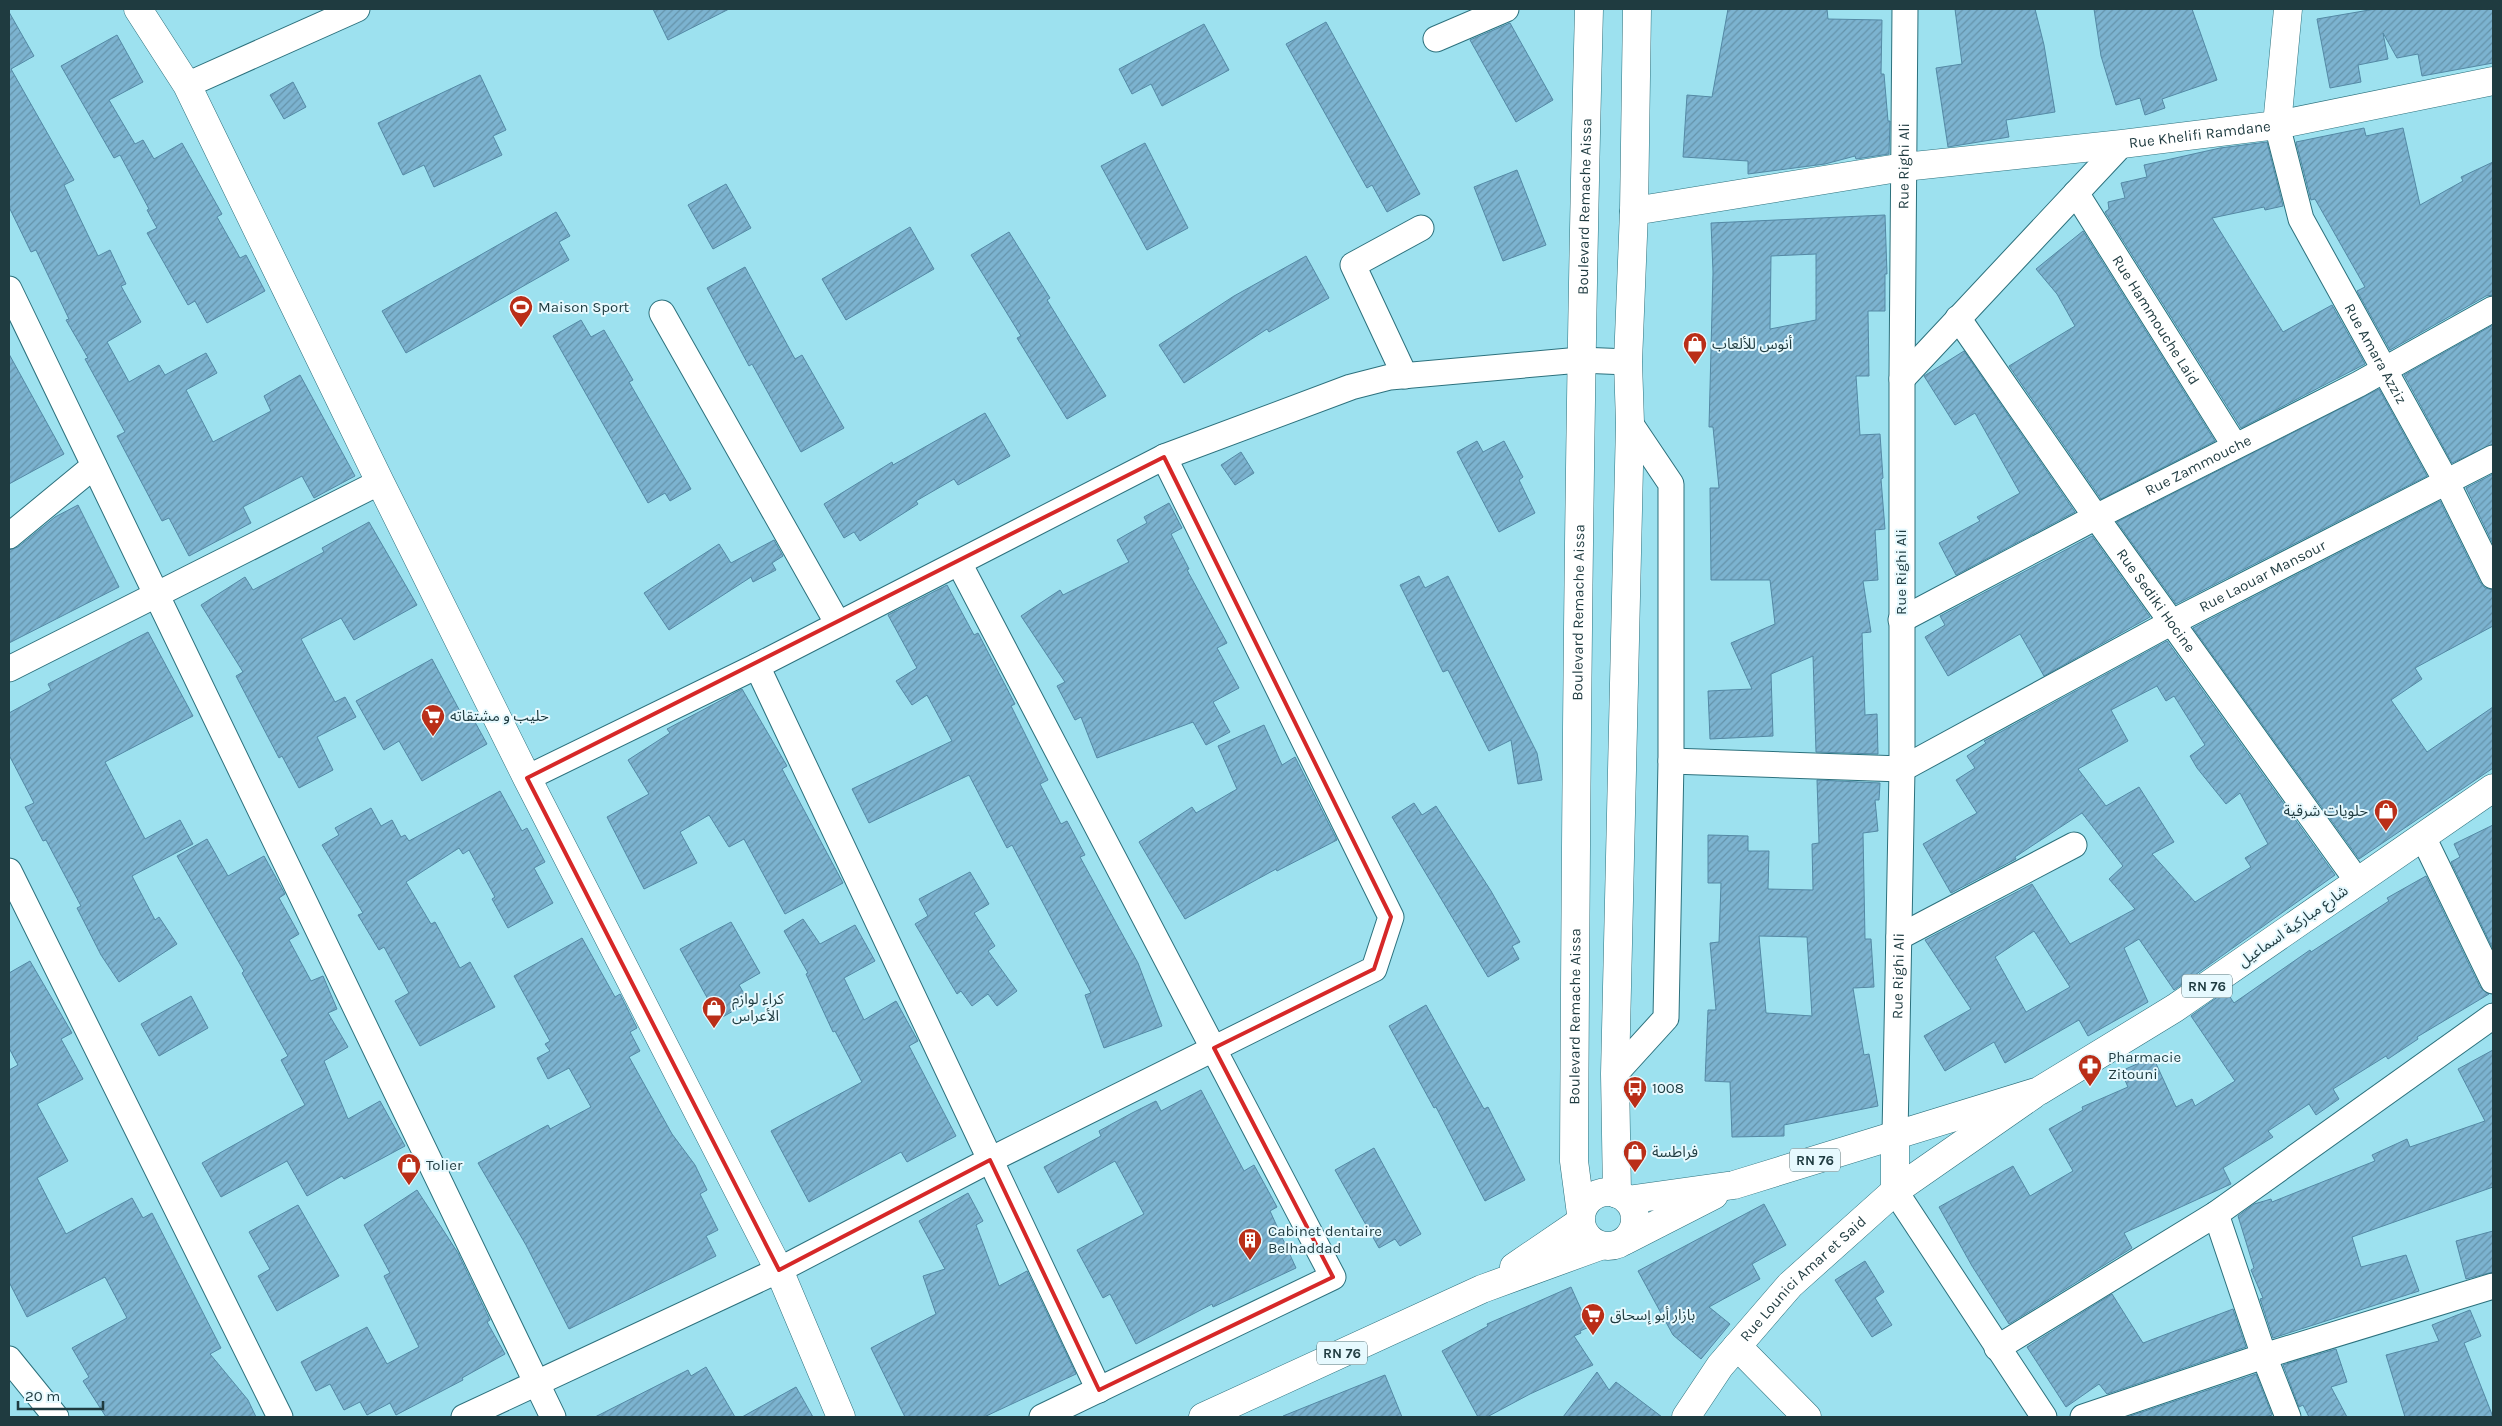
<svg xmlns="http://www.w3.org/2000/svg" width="2502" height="1426" viewBox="0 0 2502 1426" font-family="Karla,'Noto Sans Arabic',sans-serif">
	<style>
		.building { fill: url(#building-hatch); stroke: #5489a5; fill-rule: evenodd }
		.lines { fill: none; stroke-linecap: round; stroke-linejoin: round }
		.street-casing { stroke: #2c717d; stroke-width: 27 }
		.secondary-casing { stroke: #2c717d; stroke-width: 29 }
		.primary-casing { stroke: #2c717d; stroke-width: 29 }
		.street { stroke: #fff; stroke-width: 25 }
		.secondary { stroke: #fff; stroke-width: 28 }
		.primary { stroke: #fff; stroke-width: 28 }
		.marked { fill: none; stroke: #d62828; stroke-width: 4; stroke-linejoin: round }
		.labels { text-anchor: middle; stroke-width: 4; stroke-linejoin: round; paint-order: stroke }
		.shield { fill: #e6f9fe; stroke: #5b7479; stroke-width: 1 }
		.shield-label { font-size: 14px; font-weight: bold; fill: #1f3b40 }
		.street-label { font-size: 15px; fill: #1f3b40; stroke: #e6f9fe }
		.poi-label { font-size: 15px; fill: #1f3b40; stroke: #e6f9fe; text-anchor: start }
	</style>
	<defs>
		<pattern id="building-hatch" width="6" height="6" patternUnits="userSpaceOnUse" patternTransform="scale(1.25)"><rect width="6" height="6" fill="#7cb3d0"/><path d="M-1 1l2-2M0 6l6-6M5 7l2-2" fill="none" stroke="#6593aa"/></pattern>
	</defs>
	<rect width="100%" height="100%" fill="#9de1ef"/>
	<g class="building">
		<path d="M653,9h76l-61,31z"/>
		<path d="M1728,9h99l1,10 54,1 -1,54h3l4,47h2l-1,33 -33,5 -1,-3 -30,8 -77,10v-13l-65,-4 4,-62 25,2z"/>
		<path d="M1955,9h80l9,36 11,67 -49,8 3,17 -61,10 -12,-79 26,-4z"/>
		<path d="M2094,9h98l25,71 -55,19 3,9 -20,7 -5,-17 -24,7 -15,-49z"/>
		<path d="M2375,9h118v54l-71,13 -4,-22 -21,4 -14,-25 5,26 -30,6 3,17 -31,6 -13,-69z"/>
		<path d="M9,12l25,44 -23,13 63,111 -10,5 34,71 12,-6 16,34 -5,2 20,36 -34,20 22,40 30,-17 6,10 41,-22 11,20 -31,17 27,52 58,-31 -7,-15 36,-21 55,101 -41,22 -12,-22 -59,31 8,16 -62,33 -20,-38 -7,3 -45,-85 8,-4 -40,-73 3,-1 -22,-38 3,-1 -33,-69 -5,2 -22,-45z"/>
		<path d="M1326,22l94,172 -33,18 -15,-27 -5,3 -81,-144z"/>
		<path d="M1510,23l43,77 -37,22 -46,-82z"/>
		<path d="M1204,24l25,46 -67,36 -11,-22 -19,10 -13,-25z"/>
		<path d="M117,35l26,47 -34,18 26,44 8,-4 11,19 28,-16 40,71 -5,3 23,41 6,-3 19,36 -58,32 -12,-22 -7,4 -41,-72 10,-5 -10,-18 2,-1 -29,-54 -6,3 -53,-92z"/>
		<path d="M480,75l26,55 -13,6 9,19 -68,32 -10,-22 -21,10 -25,-52z"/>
		<path d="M293,82l13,25 -22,12 -14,-24z"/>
		<path d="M2364,128l2,8 37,-8 17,77 43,-24 -2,-4 32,-15v133l-7,1 -96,54 -33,-59 8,-4 -50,-88 -4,1 -15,-58z"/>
		<path d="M2267,142l16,64 -18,4 -1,-3 -52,11 71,114 49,-27 33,59 -124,64 -136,-216 4,-3 -1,-7 17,-4 -4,-15 26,-6 -3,-12 76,-17z"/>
		<path d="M1145,143l43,85 -41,22 -46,-84z"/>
		<path d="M1517,170l29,75 -43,16 -29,-74z"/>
		<path d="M726,184l25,44 -38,21 -25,-44z"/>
		<path d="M556,212l14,24 -11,6 10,18 -163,93 -24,-42z"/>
		<path d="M1885,215l2,59h-2v37h-17l1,65h-13l4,59 20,-1 3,44 -2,1 4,50 -10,1 3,50 -15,1 8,51 -9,1 3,82 12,-1 1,40 -62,-2 -3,-96 -42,18 2,62 -63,3 -2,-48 44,-2 -21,-46 44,-19 -5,-44h-59l-1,-92h9l-6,-61h-4l4,-155 -2,-49zM1816,254v66l-46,9 1,-73z"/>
		<path d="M910,227l24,42 -88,51 -24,-41z"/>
		<path d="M2083,231l132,210 -114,58 -92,-133 66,-40 -18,-32 -21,-25z"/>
		<path d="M1009,232l41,66 -3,2 59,96 -39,23 -50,-81 4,-2 -50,-81z"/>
		<path d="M1306,256l23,42 -60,34 -2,-3 -83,54 -25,-38 75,-49z"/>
		<path d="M745,267l50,92 7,-4 42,73 -43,24 -49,-88 -3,2 -42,-78z"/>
		<path d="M581,320l10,17 13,-7 29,50 -4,2 62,107 -21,12 -5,-8 -17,10 -95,-167z"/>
		<path d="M2493,325v119l-41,19 -48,-88z"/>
		<path d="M1964,351l111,161 -119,63 -17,-32 41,-22 -3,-4 43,-24 -45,-80 -20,12 -31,-49z"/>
		<path d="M9,354l55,100 -55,30z"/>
		<path d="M2379,389l48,87 -251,128 -59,-82z"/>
		<path d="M985,413l25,43 -52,29 -4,-6 -38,22 2,3 -58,37 -6,-9 -10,6 -20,-34 68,-42 1,3z"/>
		<path d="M1477,441l6,11 21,-11 19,36 -4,3 16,33 -36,19 -42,-80z"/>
		<path d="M1241,452l13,21 -19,12 -14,-20z"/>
		<path d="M2493,474v70l-27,-56z"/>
		<path d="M2440,501l40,81 5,6 8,2v36l-78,42 7,11 -31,21 36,52 66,-45v61l-134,91 -166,-231z"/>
		<path d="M1169,503l13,25 -11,6 18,35 -2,1 40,73 -10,5 22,40 -26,14 17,30 -24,13 -13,-23 -96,36 -16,-41 -6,3 -18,-34 8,-4 -44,-66 39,-26 3,5 66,-33 -12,-22 30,-17 -3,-6z"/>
		<path d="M78,505l41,82 -110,56v-93l9,-3 37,-30z"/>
		<path d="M369,522l48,83 -63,35 -13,-22 -40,21 34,63 10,-5 11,20 -39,20 16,33 -34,18 -17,-32 -3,2 -43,-82 7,-4 -42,-67 44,-28 8,13 71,-38 -2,-4z"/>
		<path d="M2092,536l58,81 -106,59 -24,-42 -72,42 -23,-39 20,-12 -5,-9z"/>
		<path d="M774,540l9,16 -11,7 4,7 -23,12 -2,-5 -82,53 -25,-37 75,-49 12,19z"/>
		<path d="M1419,576l6,12 23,-12 89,177 5,27 -24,4 -7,-44 -22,11 -41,-81 -5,2 -43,-87z"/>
		<path d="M947,585l27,50 4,-2 37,71 -4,2 37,74 -8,4 21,40 6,-3 18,34 -5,2 58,106 24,63 -58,22 -19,-53 6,-2 -79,-148 -5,3 -38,-73 -100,48 -17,-34 100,-48 -25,-46 -15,10 -16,-24 21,-13 -29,-53z"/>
		<path d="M148,632l45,84 -88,46 40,77 35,-19 13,24 -61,32 23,44 4,-3 18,27 -58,38 -18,-27 -24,-47 4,-2 -35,-66 -3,1 -18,-34 9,-4 -25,-48v-42l42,-23 -3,-6z"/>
		<path d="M2167,641l168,234 -161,115 -35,-51 -15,9 24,54 -60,34 -9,-16 -74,43 -11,-21 -49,29 -21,-35 47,-27 -46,-69 107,-56 38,60 65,-35 -26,-30 14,-13 -41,-53 -67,44 1,2 -65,34 -28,-49 54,-31 -21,-33 19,-12 -8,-12 19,-13 -2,-2zM2157,686l9,15 8,-5 31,49 -15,11 7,12 29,36 14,-11 28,51 -23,14 6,9 -56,35 -43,-48 22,-12 -35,-55 -33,19 -28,-37 50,-28 -17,-31zM2034,931l36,56 -44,25 -31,-55z"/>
		<path d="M432,659l31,58 7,-4 17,31 -65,37 -23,-40 -15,9 -28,-49z"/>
		<path d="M742,689l45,77 -5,3 61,114 -58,31 -41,-75 -15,8 -20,-32 -29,17 17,31 -53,26 -37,-72 42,-23 -21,-34 42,-27 -3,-4z"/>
		<path d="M1264,725l18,40 13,-8 42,83 -60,31 -1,-2 -91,50 -46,-77 53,-35 4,6 41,-24 -19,-43z"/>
		<path d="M1817,780l63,3 -1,17h-4l3,31 -15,2 2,106h6l3,48 -21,1 11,67 5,-1 9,52 -94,19v11l-52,1 -2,-55 -25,-1 3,-71h8l-6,-67 9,-1 2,-59h-13v-48l40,1v15h21l-1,38 45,1 -1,-46 7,-1zM1759,936l48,1 5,79 -46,-3z"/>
		<path d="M500,791l22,40 5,-3 18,34 -11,6 19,35 -45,25 -16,-29 3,-2 -26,-47 -6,4 -4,-6 -53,34 25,42 4,-2 25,46 10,-6 25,45 -75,39 -25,-45 14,-8 -25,-46 -5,3 -21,-35 5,-2 -41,-68 17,-10 -4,-7 36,-20 10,18 11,-6 9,17 4,-2 4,6z"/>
		<path d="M1414,803l8,12 14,-9 55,85 29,51 -8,4 7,13 -31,18 -96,-160z"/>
		<path d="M2493,825v124l-42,-87 9,-5 -6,-13z"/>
		<path d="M207,839l21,37 36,-20 21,38 -6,4 20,36 -10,6 22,41 12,-5 14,33 -9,4 20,34 -24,14 24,58 32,-18 25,45 -61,33 -2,-3 -35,20 -20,-35 -66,36 -19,-34 103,-58 -24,-45 7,-4 -46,-83 2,-2 -67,-115z"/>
		<path d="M970,872l19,32 -15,9 21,33 -7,5 29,40 -20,15 -9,-12 -16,12 -11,-15 -4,3 -42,-70 13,-8 -9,-17z"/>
		<path d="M2426,876l54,111 9,7 -72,43 1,2 -30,20 -2,-3 -53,33 6,10 -23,16 -7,-11 -41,27 5,6 -50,31 8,16 -107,49 8,15 -123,76 -37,-58 -33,-59 74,-41 17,30 43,-25 -24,-42 34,-19 -1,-3 46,-20 -7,-16 32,-14 23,50 16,-8 3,7 40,-25 -44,-65 35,-25 8,12 76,-53 1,2 78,-51 -2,-3z"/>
		<path d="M803,919l17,25 35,-19 20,36 -31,17 20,42 32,-19 22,40 -9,5 47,90 -49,26 -6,-10 -92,50 -38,-71 91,-49 -27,-51 -2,1 -27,-58 2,-1 -24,-42z"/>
		<path d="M731,922l29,51 -21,12 10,17 -30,17 -39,-70z"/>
		<path d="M582,938l33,59 5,-3 17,34 -7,4 10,19 -11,6 43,77 23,31 12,25 -7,4 18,36 -12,6 10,20 -147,73 -43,-84 -48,-82 70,-38 2,4 41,-22 -22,-39 -21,11 -11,-21 13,-7 -5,-7 5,-3 -36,-65z"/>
		<path d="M30,961l42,72 -11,6 22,40 -46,25 31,57 -31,17 29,56 66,-36 11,20 9,-5 69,135 -11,6 38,46 8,17h-150l-23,-36 6,-4 -17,-29 55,-30 -22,-41 -78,40 -18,-35v-212l9,-5 -9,-17v-75z"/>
		<path d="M191,996l17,32 -49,28 -18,-32z"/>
		<path d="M1426,1005l58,104 4,-2 37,73 -40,21 -49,-94 -2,1 -45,-82z"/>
		<path d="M2493,1050v137l-141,50 9,30 45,-12 13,36 -146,47 -13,-39 3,-1 -12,-28 3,-2 -16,-52 16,-12 17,-5 1,3 103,-41 -3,-6 35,-16 3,8 75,-26 -27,-52z"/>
		<path d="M1201,1090l43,81 10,-6 23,42 -7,4 26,57 -83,39 -1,-3 -76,40 -26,-50 -7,4 -26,-48 67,-36 -29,-53 -57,32 -14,-26 57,-31 -2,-5 33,-18 24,-12 5,10z"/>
		<path d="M1374,1148l47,86 -21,12 -5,-7 -16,9 -44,-78z"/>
		<path d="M417,1190l41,63 32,67 -3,2 18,32 -43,24 1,2 -67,35 -6,-12 -23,12 -7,-13 -16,8 -14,-26 -14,7 -15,-29 66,-35 20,37 32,-17 -35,-71 6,-3 -26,-48z"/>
		<path d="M968,1193l15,28 -7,4 23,61 28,-15 49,103 -92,43h-79l-34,-69 65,-34 -13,-38 22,-7 -26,-48z"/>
		<path d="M1764,1204l22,41 -34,19 8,15 -51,28 21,17 -29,35 -28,-24 -35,-64z"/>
		<path d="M298,1205l41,71 -62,35 -19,-35 12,-7 -21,-37z"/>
		<path d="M2493,1231v41l-27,7 -10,-38z"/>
		<path d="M1865,1261l19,31 -9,6 17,27 -20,12 -37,-57z"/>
		<path d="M1571,1287l18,40 -9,4 1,2 -7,3 19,29 -63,29 -43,23h-9l-36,-66 46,-25 -1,-2z"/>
		<path d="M2112,1294l31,49 90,-34 13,38 -139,47 -8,-10 -33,23 -39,-60z"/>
		<path d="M2470,1310l11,26 -17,7 29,74h-88l-19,-62 53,-14 -7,-16z"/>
		<path d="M2336,1349l11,33 -16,5 16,30h-38l-6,-12 -4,2 -16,-42z"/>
		<path d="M706,1367l29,50h-140l93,-47 3,6z"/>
		<path d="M1597,1372l12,18 7,-8 46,35h-99z"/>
		<path d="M2256,1374l16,41 -6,2h-139z"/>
		<path d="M1385,1375l17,42h-119v-1z"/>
		<path d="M796,1387l17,30h-71z"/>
	</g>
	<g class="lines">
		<g class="street-casing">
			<g id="street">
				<path d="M1436,39l70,-30"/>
				<path d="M187,85l170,-76"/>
				<path id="s1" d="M2277,125l24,94 145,262 47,95"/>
				<path id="s2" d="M2076,193l159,253"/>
				<path d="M9,289l544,1128"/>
				<path d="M662,313l176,311"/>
				<path id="s3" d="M1958,318l138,199 262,365"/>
				<path d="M1405,376l-52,-111 68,-37"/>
				<path d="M1902,379l220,-235"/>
				<path d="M9,536l85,-70"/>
				<path d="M959,563l374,714 -291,140"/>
				<path id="s4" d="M1901,620l195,-103 263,-133 134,-75"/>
				<path d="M757,666l342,724"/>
				<path d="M9,669l371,-187"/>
				<path id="s5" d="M1671,761l231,8 259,-141 332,-170"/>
				<path d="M527,778l230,-112 407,-209 187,-70 39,-10 190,-17 48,2"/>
				<path d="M2423,837l70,144"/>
				<path d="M9,871l271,546"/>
				<path d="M1899,937l175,-92"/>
				<path d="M1615,1074l51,-56 5,-257v-277l-41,-61"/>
				<path id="s6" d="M1895,1135l7,-366v-390l3,-370"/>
				<path d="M1895,1191l149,226"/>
				<path d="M2216,1214l48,142 24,61"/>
				<path d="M1997,1348l219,-134 277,-198"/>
				<path d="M9,1359l47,58"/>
				<path d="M464,1417l315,-147 211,-110 384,-191 17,-52 -227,-460"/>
				<path d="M2083,1417l181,-61 229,-70"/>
			</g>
		</g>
		<g class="secondary-casing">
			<g id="secondary">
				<path d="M138,9l49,76 193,397 147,296 252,492 62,147"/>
				<path d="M2277,125l11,-116"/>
				<path id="s7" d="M1634,211l270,-44 218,-23 155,-19 216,-44"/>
				<path d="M1895,1191l138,-96"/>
				<path d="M1617,1194l-2,-120 15,-651 -2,-61 6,-151 3,-202"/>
				<path id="s8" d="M1581,1214l-7,-53c2,-384 5,-768 15,-1152"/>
				<path d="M1737,1346l70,71"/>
				<path id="s9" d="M1686,1417l34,-51 70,-81 105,-94v-56"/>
			</g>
		</g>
		<g class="primary-casing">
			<g id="primary">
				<circle cx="1608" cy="1219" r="27"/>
				<path d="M1627,1200l107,-15 305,-94 136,-83 318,-220"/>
				<path d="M1626,1240l88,-45"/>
				<path d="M1514,1267l66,-45"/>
				<path d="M1203,1417l279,-128 118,-43"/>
			</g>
		</g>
		<use href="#street" class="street"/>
		<use href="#secondary" class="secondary"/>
		<use href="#primary" class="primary"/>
	</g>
	<path class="marked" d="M1164,457l227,460 -17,52 -160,79 119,229 -234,113 -109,-230 -211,110 -252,-492z"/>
	<defs>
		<g id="stadium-pin" transform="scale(1.25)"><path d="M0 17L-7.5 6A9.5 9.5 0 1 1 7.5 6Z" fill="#ba2e18" stroke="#e6f9fe"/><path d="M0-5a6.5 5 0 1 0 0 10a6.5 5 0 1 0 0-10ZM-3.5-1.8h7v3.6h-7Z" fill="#fff"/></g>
		<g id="shop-pin" transform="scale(1.25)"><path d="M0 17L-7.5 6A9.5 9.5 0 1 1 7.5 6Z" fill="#ba2e18" stroke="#e6f9fe"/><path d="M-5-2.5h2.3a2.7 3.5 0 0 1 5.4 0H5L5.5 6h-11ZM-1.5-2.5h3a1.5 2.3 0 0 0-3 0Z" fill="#fff"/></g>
		<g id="supermarket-pin" transform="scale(1.25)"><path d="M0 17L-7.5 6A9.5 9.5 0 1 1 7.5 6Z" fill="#ba2e18" stroke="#e6f9fe"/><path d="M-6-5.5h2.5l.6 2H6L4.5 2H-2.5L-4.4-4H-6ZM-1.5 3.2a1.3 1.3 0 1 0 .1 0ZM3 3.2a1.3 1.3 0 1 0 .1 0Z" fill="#fff"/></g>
		<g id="pharmacy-pin" transform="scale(1.25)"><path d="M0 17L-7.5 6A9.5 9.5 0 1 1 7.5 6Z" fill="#ba2e18" stroke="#e6f9fe"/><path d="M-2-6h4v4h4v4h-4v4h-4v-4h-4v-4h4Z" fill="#fff"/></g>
		<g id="bus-pin" transform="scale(1.25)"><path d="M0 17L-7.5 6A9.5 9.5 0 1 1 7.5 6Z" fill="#ba2e18" stroke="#e6f9fe"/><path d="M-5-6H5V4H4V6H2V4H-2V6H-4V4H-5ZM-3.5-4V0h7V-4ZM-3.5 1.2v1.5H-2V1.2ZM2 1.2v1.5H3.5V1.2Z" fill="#fff"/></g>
		<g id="building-pin" transform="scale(1.25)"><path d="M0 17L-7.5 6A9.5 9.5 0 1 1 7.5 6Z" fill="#ba2e18" stroke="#e6f9fe"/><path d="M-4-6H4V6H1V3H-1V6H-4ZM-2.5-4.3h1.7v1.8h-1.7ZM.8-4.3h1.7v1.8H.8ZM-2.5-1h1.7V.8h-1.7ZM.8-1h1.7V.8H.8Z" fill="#fff"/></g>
	</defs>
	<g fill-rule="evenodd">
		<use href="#stadium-pin" x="521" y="307"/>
		<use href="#shop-pin" x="1695" y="344"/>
		<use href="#supermarket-pin" x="433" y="716"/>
		<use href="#shop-pin" x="2386" y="811"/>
		<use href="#shop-pin" x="714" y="1008"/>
		<use href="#pharmacy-pin" x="2090" y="1066"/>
		<use href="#bus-pin" x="1635" y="1088"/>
		<use href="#shop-pin" x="1635" y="1152"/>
		<use href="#shop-pin" x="409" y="1165"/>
		<use href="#building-pin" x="1250" y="1240"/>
		<use href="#supermarket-pin" x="1593" y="1315"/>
	</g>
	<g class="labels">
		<g class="shield">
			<rect x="2182" y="974.5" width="50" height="23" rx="4"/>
			<rect x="1790" y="1148.5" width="50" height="23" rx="4"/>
			<rect x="1317" y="1341.5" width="50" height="23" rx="4"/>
		</g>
		<g class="shield-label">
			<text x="2207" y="991">RN 76</text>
			<text x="1815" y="1165">RN 76</text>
			<text x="1342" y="1358">RN 76</text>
		</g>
		<g class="street-label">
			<text dy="5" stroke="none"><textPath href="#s7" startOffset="571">Rue Khelifi Ramdane</textPath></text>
			<text dy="5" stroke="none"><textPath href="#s6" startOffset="969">Rue Righi Ali</textPath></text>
			<text dy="5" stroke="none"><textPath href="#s8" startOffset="1008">Boulevard Remache Aissa</textPath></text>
			<text dy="5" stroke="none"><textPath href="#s2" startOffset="150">Rue Hammouche Laid</textPath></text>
			<text dy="5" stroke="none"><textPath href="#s1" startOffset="251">Rue Amara Azziz</textPath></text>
			<text dy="5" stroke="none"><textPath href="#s4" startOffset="335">Rue Zammouche</textPath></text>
			<text transform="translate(1901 572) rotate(-90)" y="5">Rue Righi Ali</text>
			<text dy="5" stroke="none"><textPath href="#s5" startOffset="640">Rue Laouar Mansour</textPath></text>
			<text dy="5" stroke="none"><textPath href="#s3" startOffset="345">Rue Sediki Hocine</textPath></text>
			<text dy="5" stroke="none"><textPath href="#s8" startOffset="602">Boulevard Remache Aissa</textPath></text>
			<text transform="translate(2293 926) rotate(-35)" y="5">شارع مباركية اسماعيل</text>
			<text dy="5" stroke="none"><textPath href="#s6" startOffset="159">Rue Righi Ali</textPath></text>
			<text dy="5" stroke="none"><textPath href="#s8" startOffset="198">Boulevard Remache Aissa</textPath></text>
			<text dy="5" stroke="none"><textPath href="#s9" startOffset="182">Rue Lounici Amar et Said</textPath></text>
		</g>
		<g class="poi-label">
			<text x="538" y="312">Maison Sport</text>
			<text x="1712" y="349">أنوس للألعاب</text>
			<text x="450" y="721">حليب و مشتقاته</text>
			<text x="2368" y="816" text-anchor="end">حلويات شرقية</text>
			<text x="732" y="1004">كراء لوازم<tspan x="732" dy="17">الأعراس</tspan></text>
			<text x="2108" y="1062">Pharmacie<tspan x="2108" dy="17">Zitouni</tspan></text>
			<text x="1652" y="1093">1008</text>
			<text x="1652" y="1157">فراطسة</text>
			<text x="426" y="1170">Tolier</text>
			<text x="1268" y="1236">Cabinet dentaire<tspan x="1268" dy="17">Belhaddad</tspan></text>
			<text x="1610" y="1320">بازار أبو إسحاق</text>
		</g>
	</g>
	<rect width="2502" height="1426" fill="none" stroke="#1f3b40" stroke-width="20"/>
	<path d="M18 1401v8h85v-8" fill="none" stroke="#1f3b40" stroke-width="2.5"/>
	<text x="25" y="1401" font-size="15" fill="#1f3b40" stroke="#e6f9fe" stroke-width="4" paint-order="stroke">20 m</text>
</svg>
